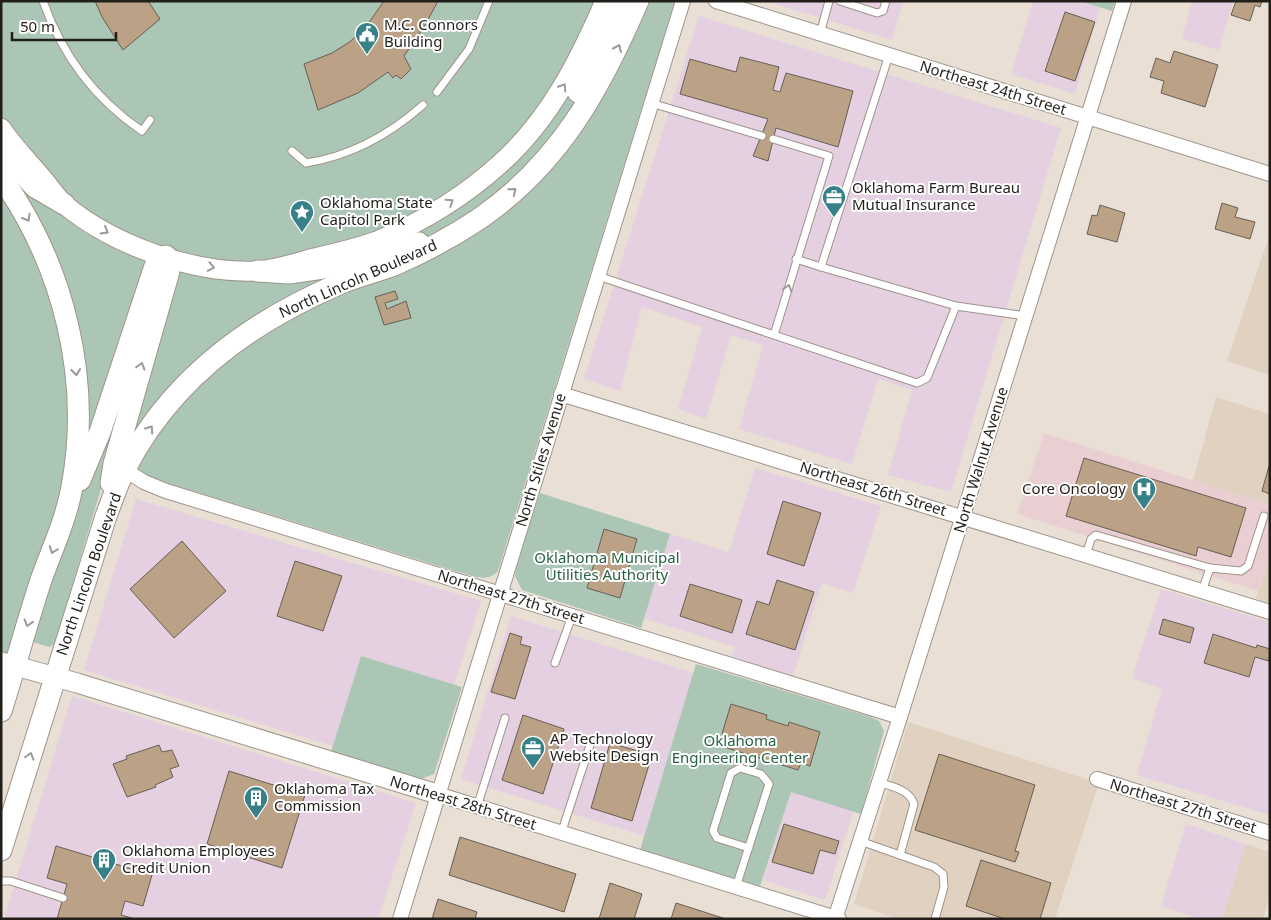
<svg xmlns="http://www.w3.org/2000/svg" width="1271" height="920" viewBox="0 0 1271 920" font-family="'Noto Sans',sans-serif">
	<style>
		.commercial { fill: #e4d0e0 }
		.built { fill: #e0d1c1 }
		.medical { fill: #eacfd2 }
		.green { fill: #acc6b5 }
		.building { fill: #bba286; stroke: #675e55 }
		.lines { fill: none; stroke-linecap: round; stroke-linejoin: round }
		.lane-casing { stroke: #9e948a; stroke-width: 9 }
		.street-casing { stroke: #9e948a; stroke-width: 16 }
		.secondary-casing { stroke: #9e948a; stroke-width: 21 }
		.primary-casing { stroke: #9e948a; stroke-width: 23 }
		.lane { stroke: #fff; stroke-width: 7 }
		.street { stroke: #fff; stroke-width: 14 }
		.secondary { stroke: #fff; stroke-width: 19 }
		.primary { stroke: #fff; stroke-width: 21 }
		.oneway { stroke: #9c9a98 }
		.labels { text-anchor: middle; stroke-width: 4; stroke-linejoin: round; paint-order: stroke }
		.poi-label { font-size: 15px; fill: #221f1b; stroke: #fff; text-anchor: start }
		.street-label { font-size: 15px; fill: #221f1b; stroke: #fff }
		.park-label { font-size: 15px; fill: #296244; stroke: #fff }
	</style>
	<rect width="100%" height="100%" fill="#e9dfd4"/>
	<g class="commercial">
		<path d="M766,1h137l-11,39z"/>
		<path d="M1033,1h47l20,6 -25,87 -64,-20z"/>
		<path d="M1192,1h41l-14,49 -37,-11z"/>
		<path d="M699,16l362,112 -110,364 -63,-17 24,-85 -34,-11 -26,85 -113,-35 24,-84 -32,-10 -25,84 -28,-10 24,-82 -60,-20 -22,84 -36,-12z"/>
		<path d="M755,468l126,38 -28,87 -31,-10 -29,93 -62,-20 4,-9 -92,-29 27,-84 59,18z"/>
		<path d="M136,499l345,102 -27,84 -93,-29 -28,90 -249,-76z"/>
		<path d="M1161,589l109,33v193l-133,-40 25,-86 -30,-11z"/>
		<path d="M511,616l183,57 -50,163 -183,-57z"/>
		<path d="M72,696l344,107 -38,116h-374z"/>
		<path d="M791,792l63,18 -29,90 -62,-20z"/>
		<path d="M1186,824l60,20 -24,75h-22l-39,-13z"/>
	</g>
	<g class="built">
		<path d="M1270,234v141l-43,-14z"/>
		<path d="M1216,397l54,17v91l-77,-24z"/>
		<path d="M1270,556v47l-14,-4z"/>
		<path d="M908,722l191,61 -44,136h-157l-44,-15z"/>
		<path d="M1246,844l24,8v42l-7,25h-41z"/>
	</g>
	<path class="medical" d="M1044,433l226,72v51l-12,35 -241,-77z"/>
	<g class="green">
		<path d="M1,1h674l-177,570c-8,8 -13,7 -23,6l-367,-112 -53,179 -6,3 -36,-11 -12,38z"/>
		<path d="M1080,1h35l-3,10z"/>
		<path d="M540,493l130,41 -29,94 -119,-38 -7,-14 1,-9z"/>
		<path d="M361,656l101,31 -28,87 -13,5h-7l-83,-27z"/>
		<path d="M696,664l175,53 8,4 5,10 -23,83 -70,-22 -31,94 -120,-36z"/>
	</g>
	<g class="building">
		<path d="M95,1h53l12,18 -37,31 -21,-33z"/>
		<path d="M384,1h54l-14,26 -20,29 7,13 -10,10 -5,-4 -3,3 -5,-6 -30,21 -40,17 -14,-46 28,-11 16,-10 15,-12z"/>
		<path d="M1236,1h26l-2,6 -5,-2 -5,16 -19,-6z"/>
		<path d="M1065,12l30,10 -20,59 -30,-10z"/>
		<path d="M1174,51l44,14 -13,42 -44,-14 3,-12 -14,-4 6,-19 14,5z"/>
		<path d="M740,57l39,10 -6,23 7,2 6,-19 67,18 -15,56 -62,-19 -8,33 -15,-5 15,-37 -88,-25 10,-35 46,13z"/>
		<path d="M1222,203l16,5 -3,9 20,5 -5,17 -35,-10z"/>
		<path d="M1100,205l25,8 -8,29 -30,-8 5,-19 5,1z"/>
		<path d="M395,291l3,8 -13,4 2,6 19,-8 5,17 -27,7 -9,-28z"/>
		<path d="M1084,458l162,50 -15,49 -33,-10 -2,9 -130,-40z"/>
		<path d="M1269,466h1v28l-8,-3z"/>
		<path d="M783,501l38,12 -17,53 -37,-12z"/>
		<path d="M604,529l33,10 -17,59 -33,-10z"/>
		<path d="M182,541l44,50 -52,47 -44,-49z"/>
		<path d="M295,561l47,15 -19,55 -46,-15z"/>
		<path d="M777,580l37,12 -19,58 -49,-16 11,-33 12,4z"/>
		<path d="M690,584l52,16 -10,33 -52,-17z"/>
		<path d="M1163,619l31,9 -4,15 -31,-9z"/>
		<path d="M510,633l12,4 -2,7 11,3 -16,52 -24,-7z"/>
		<path d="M1213,634l43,14 1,-3 13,4 -1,12 -14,-4 -6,20 -45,-14z"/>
		<path d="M731,704l36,11 -1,4 22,7 1,-4 31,10 -10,34 -9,-3 -3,7 -71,-22 3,-11 -8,-3z"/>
		<path d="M523,715l41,14 -21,65 -41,-14z"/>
		<path d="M610,743l42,12 -20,66 -41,-13z"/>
		<path d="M159,745l3,7 10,-2 7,16 -9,3 3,8 -18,8 1,2 -29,10 -14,-33 14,-5 -1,-3z"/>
		<path d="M939,754l96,31 -20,66 4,1 -4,10 -100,-32z"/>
		<path d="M229,771l76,24 -23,73 -75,-24z"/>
		<path d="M784,824l55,17 -4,13 -15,-4 -7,24 -41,-12z"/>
		<path d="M460,837l116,37 -12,38 -115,-37z"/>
		<path d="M56,846l96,29 -9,31 -18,-5 -4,14 14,4h-78l10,-35 -20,-6z"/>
		<path d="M981,860l70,23 -11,36h-35l-39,-13z"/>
		<path d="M610,883l32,11 -8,25h-35z"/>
		<path d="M438,899l39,13 -2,7h-43z"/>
		<path d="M676,903l50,16h-55z"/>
	</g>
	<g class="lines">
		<g class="lane-casing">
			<g id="lane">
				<path d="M43,1c19,54 52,98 99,130l8,-11"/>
				<path d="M840,1l37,12 6,-2 3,-10"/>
				<path d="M820,34l9,-33"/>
				<path d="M889,55l-68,212 135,39 70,10"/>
				<path d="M437,92l32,-43 20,-48"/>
				<path d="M651,103l111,33"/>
				<path d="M773,139l56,17 -55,179"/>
				<path d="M292,151l14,12c45,-7 83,-28 117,-58"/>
				<path d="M796,259l25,8"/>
				<path d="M598,276l319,107 10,-5 29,-72"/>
				<path d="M1086,555l5,-16 5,-4 114,33"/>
				<path d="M1202,591l8,-23 31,3 7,-5 16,-50"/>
				<path d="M555,663l17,-47"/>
				<path d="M879,782c13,5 30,7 35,22l-14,51"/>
				<path d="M477,807l28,-89"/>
				<path d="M561,834l29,-89"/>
				<path d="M860,841l74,26 9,7 1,13 -9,32"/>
				<path d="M1,881h10l52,17"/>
				<path d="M736,887l33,-103 -8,-10 -21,-6 -9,5 -18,58 4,7 32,10"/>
			</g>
		</g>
		<g class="street-casing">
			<g id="street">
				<path d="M716,1l554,173"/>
				<path d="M561,394l709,218"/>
				<path d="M125,470l19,12 22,9 734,226"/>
				<path d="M1097,779l173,54"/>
				<path d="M437,794l402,125"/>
				<path d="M400,919l283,-918"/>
				<path d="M835,919l65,-202 224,-716"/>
			</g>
		</g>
		<g class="secondary-casing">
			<g id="secondary">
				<path d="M1,128c12,18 28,34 42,51 7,8 14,19 22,26 48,40 129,69 192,66 17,-1 36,-7 53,-12 22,-5 45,-10 67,-18 45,-19 88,-45 124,-78 49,-44 78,-102 104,-162"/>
				<path d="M1,662l76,21 360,111"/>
			</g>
		</g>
		<g class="primary-casing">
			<g id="primary">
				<path d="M578,92l32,-63 8,-28"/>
				<path d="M1,150l34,37 29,17"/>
				<path d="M1,177c63,89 91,202 71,310 -6,33 -20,62 -31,93 -14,43 -26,87 -40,131"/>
				<path d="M258,271l31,2 34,-5 96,-25"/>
				<path d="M80,480l20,-48 55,-166 11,-10 3,15 -55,193 -3,19"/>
				<path d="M1,850l105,-334c6,-15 11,-32 19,-47 45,-88 125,-147 214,-185 18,-8 37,-12 55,-19 30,-13 58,-28 85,-46 81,-56 121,-130 159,-218"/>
			</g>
		</g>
		<use href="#lane" class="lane"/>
		<use href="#street" class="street"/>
		<use href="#secondary" class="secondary"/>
		<use href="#primary" class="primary"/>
	</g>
	<defs><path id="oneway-chevron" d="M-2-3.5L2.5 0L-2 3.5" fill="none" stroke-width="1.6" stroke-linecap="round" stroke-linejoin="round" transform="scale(1.25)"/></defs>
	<g class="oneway">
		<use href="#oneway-chevron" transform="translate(618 48) rotate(-66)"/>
		<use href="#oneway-chevron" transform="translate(563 87) rotate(-57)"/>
		<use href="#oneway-chevron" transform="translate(513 191) rotate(-40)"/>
		<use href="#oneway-chevron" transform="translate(450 202) rotate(-33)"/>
		<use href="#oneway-chevron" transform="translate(27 218) rotate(61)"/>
		<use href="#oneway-chevron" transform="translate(105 231) rotate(30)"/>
		<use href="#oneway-chevron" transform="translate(211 267) rotate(11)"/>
		<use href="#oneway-chevron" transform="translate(788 288) rotate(-73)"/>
		<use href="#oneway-chevron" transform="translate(141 366) rotate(-74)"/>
		<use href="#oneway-chevron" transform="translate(76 372) rotate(84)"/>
		<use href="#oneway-chevron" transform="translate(150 429) rotate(-55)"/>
		<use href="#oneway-chevron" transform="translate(53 550) rotate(111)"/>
		<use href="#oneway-chevron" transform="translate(28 623) rotate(107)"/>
		<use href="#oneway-chevron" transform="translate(30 756) rotate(-73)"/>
	</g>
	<defs>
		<g id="civic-pin" transform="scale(1.25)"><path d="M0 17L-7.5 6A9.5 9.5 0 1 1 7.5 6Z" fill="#398189" stroke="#fff"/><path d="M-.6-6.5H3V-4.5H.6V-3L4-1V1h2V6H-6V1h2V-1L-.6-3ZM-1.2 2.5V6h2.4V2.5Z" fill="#fff"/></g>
		<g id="office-pin" transform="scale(1.25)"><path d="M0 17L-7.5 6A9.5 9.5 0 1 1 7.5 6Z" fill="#398189" stroke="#fff"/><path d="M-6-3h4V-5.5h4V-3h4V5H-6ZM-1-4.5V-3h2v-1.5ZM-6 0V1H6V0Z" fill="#fff"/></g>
		<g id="sight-pin" transform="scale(1.25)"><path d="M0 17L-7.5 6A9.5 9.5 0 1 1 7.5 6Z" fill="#398189" stroke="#fff"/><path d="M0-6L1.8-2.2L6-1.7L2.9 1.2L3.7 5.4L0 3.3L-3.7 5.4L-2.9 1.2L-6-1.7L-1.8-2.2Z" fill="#fff"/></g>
		<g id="hospital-pin" transform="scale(1.25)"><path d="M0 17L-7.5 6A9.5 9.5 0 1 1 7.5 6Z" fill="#398189" stroke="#fff"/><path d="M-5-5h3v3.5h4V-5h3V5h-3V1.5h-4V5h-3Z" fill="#fff"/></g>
		<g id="building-pin" transform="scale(1.25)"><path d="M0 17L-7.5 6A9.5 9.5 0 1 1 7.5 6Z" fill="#398189" stroke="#fff"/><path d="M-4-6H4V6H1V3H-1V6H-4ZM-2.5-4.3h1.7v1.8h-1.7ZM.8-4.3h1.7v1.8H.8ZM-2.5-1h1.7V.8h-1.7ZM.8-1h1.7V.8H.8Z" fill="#fff"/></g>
	</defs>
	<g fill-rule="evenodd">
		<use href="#civic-pin" x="367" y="34"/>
		<use href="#office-pin" x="834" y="197"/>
		<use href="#sight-pin" x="302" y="212"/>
		<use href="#hospital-pin" x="1144" y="489"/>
		<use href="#office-pin" x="533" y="748"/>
		<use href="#building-pin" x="256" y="798"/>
		<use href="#building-pin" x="104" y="860"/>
	</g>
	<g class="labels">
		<g class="poi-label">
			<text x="384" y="30">M.C. Connors<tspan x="384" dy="17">Building</tspan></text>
			<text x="852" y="193">Oklahoma Farm Bureau<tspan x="852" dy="17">Mutual Insurance</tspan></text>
			<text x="320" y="208">Oklahoma State<tspan x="320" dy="17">Capitol Park</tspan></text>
			<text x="1126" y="494" text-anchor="end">Core Oncology</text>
			<text x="550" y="744">AP Technology<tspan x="550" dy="17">Website Design</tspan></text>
			<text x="274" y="794">Oklahoma Tax<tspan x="274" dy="17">Commission</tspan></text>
			<text x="122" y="856">Oklahoma Employees<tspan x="122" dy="17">Credit Union</tspan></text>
		</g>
		<g class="street-label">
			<text transform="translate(993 88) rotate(17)" y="5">Northeast 24th Street</text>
			<text transform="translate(358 279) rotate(-24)" y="5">North Lincoln Boulevard</text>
			<text transform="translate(541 460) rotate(-73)" y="5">North Stiles Avenue</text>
			<text transform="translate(981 460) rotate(-73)" y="5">North Walnut Avenue</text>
			<text transform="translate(873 489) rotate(17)" y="5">Northeast 26th Street</text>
			<text transform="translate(89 574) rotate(-71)" y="5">North Lincoln Boulevard</text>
			<text transform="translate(511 597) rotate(17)" y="5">Northeast 27th Street</text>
			<text transform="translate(463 803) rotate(17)" y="5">Northeast 28th Street</text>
			<text transform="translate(1183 806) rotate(17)" y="5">Northeast 27th Street</text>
		</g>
		<g class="park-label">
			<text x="607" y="563">Oklahoma Municipal<tspan x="607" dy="17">Utilities Authority</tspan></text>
			<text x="740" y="746">Oklahoma<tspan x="740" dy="17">Engineering Center</tspan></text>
		</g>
	</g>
	<rect width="1271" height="920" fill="none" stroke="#221f1b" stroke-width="5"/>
	<path d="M12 32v8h104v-8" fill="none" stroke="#221f1b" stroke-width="2.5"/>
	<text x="20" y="32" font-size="15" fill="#221f1b" stroke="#ffffff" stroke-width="4" paint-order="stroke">50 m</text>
</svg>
